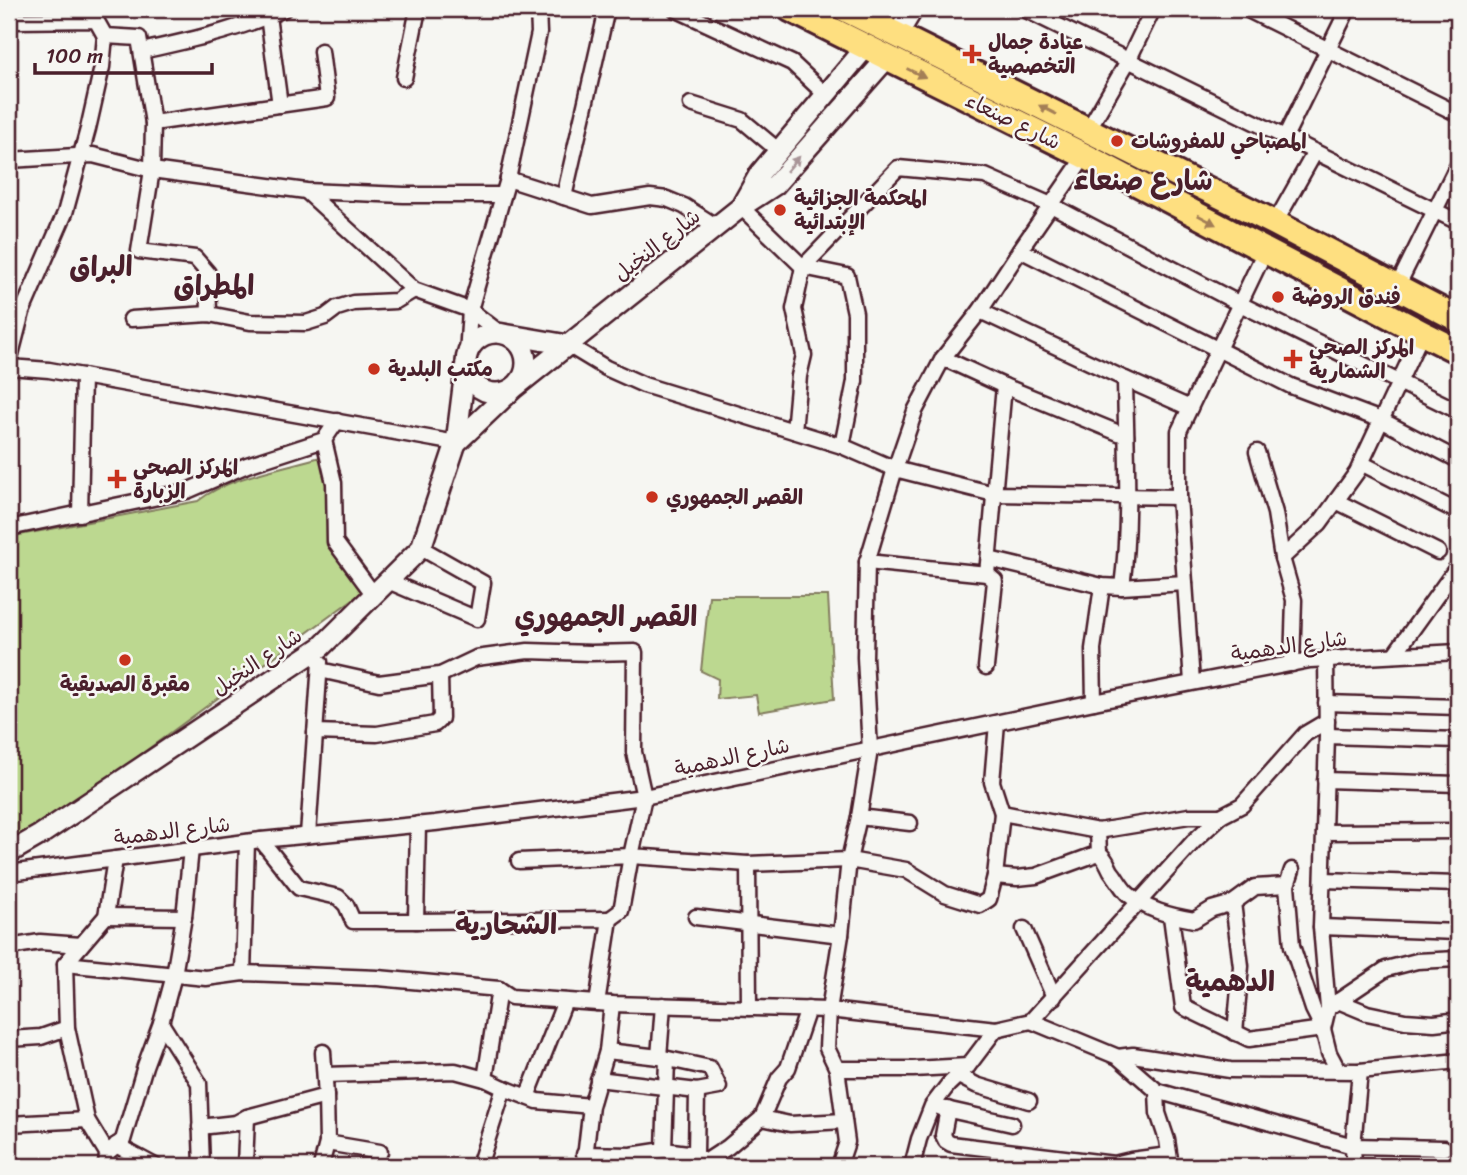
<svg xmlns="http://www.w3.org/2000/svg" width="1467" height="1175" viewBox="0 0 1467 1175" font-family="Sriracha,'Playpen Sans Arabic',sans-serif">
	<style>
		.green { fill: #bcd890; stroke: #837c5e; stroke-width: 2 }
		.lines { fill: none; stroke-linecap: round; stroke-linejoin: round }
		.street-casing { stroke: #4a1f2b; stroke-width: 19 }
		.secondary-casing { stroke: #4a1f2b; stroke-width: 24 }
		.highway-casing { stroke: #4a1f2b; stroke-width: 30 }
		.street { stroke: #f6f6f2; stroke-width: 14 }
		.secondary { stroke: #f6f6f2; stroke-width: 19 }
		.highway { stroke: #fedf80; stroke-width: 24 }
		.oneway { fill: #a47f56 }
		.oneway2 { fill: #a99598 }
		.poi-dot { fill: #c8321e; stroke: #f6f6f2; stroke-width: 2.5 }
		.labels { text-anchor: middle; stroke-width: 5; stroke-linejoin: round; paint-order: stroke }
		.poi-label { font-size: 21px; font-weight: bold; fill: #4a1f2b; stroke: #f6f6f2; text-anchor: start }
		.street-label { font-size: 21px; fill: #4a1f2b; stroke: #f6f6f2 }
		.district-label { font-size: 28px; font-weight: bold; fill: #4a1f2b; stroke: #f6f6f2 }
	</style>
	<rect width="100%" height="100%" fill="#f6f6f2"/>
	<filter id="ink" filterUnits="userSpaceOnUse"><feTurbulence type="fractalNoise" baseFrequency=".0143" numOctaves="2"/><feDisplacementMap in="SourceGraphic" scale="14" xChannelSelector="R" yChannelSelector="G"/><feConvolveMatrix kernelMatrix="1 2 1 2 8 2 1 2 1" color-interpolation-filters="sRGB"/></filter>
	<g filter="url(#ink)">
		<g class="green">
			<path d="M320,457l16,11 -1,71 29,52 -355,260v-314l189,-36c30,-24 85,-33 122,-44z"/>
			<path d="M709,596h119l6,103 -75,13 -3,-17 -39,4 1,-20 -17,-8z"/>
		</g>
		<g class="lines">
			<g class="street-casing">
				<g id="street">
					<path d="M675,9l117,54 34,32"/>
					<path d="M1024,9l434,213"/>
					<path d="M1246,9l212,105"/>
					<path d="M268,16l12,89"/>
					<path d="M9,18l6,3 81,-1 9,16 34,2 14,85 -1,47 -13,81 56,7 13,15 1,41"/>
					<path d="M142,51c48,-11 98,-21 142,-42"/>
					<path d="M404,78l14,-69"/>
					<path d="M691,104l51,16 37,31"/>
					<path d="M153,123l174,-25 -6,-47"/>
					<path d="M1088,130l40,-69 25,-52"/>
					<path d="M1285,137l63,-128"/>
					<path d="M9,160l84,-5 59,15 154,21 98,4h99"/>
					<path d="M508,179l84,27 58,-9 17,2 17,7 33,21"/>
					<path d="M306,191l108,99 56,20 30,23"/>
					<path d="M564,197l43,-188"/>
					<path d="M741,207l62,60 44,9 8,37v68l-13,65"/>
					<path d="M1275,223l40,-71"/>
					<path d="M1020,250l271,136 90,34 77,40"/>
					<path d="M1397,287l61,-123"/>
					<path d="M980,311l145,68c1,70 6,140 -3,208"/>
					<path d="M131,319l78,-5 41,8 56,1 19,-6 12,-9 16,-5 43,-2 18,-11"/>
					<path d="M568,345l38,23 38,17 198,61 53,23 99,25 185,3"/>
					<path d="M467,354l3,-44 38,-131 31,-146 -1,-24"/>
					<path d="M943,358l61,28 122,50"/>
					<path d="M9,362l13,-50 43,-99 23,-84 14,-62 3,-31"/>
					<path d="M9,367l40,3 407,73"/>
					<path d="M1125,379l65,29"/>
					<path d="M794,431l5,-55 5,-21 -10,-46 9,-42 95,-99 87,8 66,29 189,99 218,107"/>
					<path d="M324,440l10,43 1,59 39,53"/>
					<path d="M1257,452l18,61 7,45 12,42 -2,64"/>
					<path d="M1361,463l97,49"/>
					<path d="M1336,501l102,51"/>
					<path d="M80,514l3,-138"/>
					<path d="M9,528l178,-37 60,-26 77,-25 13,-19"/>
					<path d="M1282,558l38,-35 37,-51 65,-139"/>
					<path d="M989,559l113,27 20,1 63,-4"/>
					<path d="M867,562l120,12 17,-188"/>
					<path d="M388,581l89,38 6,-36 -62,-35"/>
					<path d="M1394,655l64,-89"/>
					<path d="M1326,659l1,77 -6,191 7,81 -5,21 6,24 9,17"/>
					<path d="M986,667l9,-86 -8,-7"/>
					<path d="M320,670l59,13 61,-8 36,-17 52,-7 63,2 44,-1 -1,100 10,45 -13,59 117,8 101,-4 57,10 39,24 35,11 9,-6 6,-23 7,-63 -10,-31 5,-59"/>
					<path d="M1192,682l-13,-185v-66l86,-180"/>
					<path d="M1094,702l-1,-53 9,-63"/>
					<path d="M1326,703l132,4"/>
					<path d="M315,732l62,2 58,-10 6,-6 -1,-43"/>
					<path d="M1327,736l131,4"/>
					<path d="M1325,780l133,4"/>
					<path d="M1002,813l96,18 91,-15h32"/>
					<path d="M859,817l51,6"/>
					<path d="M418,824l-2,97 194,-2 -13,84"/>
					<path d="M1324,832l134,-1"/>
					<path d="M308,835l12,-173"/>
					<path d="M261,840l38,48 39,9 8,8 7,16h63"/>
					<path d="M1099,853c11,9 7,13 15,22 4,6 8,13 13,18 18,17 44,23 67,27l18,-11 21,-6 22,-16 32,-2"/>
					<path d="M519,861l112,-5 -10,55 -11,8"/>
					<path d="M748,864l1,144"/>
					<path d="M9,873l252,-33 174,-17 209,-26 450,-95 216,-42 148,-8"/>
					<path d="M995,876l22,2 19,-2 63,-23 -1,-22"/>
					<path d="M1323,880l135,4"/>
					<path d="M1233,903l8,63 -6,67"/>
					<path d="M106,916l78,1"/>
					<path d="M1171,916l12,91 66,32 74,-10 -10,-20 -21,-63 -5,-61 5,-15"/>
					<path d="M696,917l145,18"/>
					<path d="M1321,927l137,5"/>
					<path d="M1024,929l30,68"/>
					<path d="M9,947l31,-5 41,3"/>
					<path d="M65,964l141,14 37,-5 135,5 121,11 12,8 101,7 217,6 167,19 35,-8 87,36 39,34 196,55 91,2"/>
					<path d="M243,973l4,-131"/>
					<path d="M499,989l-14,90 19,9 33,13 54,5"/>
					<path d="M1338,1001l29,12 38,8 29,2 17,-2 7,3"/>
					<path d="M1328,1008l58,-39 31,-8 41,-2"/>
					<path d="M1031,1021l163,-180 27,-25 21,-11 63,-71 22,-13"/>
					<path d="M161,1023l38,60 3,83"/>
					<path d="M9,1039l32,-2 26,-9"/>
					<path d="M659,1057l4,-52"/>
					<path d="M1118,1057l15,-2 97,15 130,1 98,-10"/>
					<path d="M968,1066l-55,3h-76l-10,-21 2,-38 12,-75 8,-75 10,-43 11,-67 -5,-93 2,-95 28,-93 20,-58 28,-53 37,-47 40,-61 65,-94"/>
					<path d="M837,1069l10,73 -8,24"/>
					<path d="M325,1075l130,-4 30,8"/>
					<path d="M957,1075l19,10 53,16"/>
					<path d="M598,1079l99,12 22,-4 -9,-19 -51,-11 -52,-6"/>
					<path d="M697,1091l-1,63 4,5"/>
					<path d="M1157,1091l1,22 9,27 4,26"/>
					<path d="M527,1097l38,-96"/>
					<path d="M941,1108l71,16"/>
					<path d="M948,1109l-5,26 3,6 5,3 163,20 17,-4 38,-5"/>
					<path d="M762,1118l28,6 54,-3"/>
					<path d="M87,1120l-20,-92 -2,-64 41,-48 9,-57"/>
					<path d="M9,1124l78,-4 20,33 -1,13"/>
					<path d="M200,1127l36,-4 11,-6 79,-21"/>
					<path d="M327,1143l53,9"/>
					<path d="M116,1145l39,21"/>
					<path d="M664,1150l3,-91"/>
					<path d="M107,1153l16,-13 22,-74 16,-43 13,-48 10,-58 7,-68"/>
					<path d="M584,1154l47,1 33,-5 32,4"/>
					<path d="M702,1164l26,-17 34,-29 17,-40 9,-10 20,-59"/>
					<path d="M245,1166l2,-49"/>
					<path d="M321,1166l6,-23 -1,-47 -3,-44"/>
					<path d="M479,1166l25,-78"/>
					<path d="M584,1166l7,-60 16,-55 5,-47"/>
					<path d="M912,1166l7,-27 13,-33 16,-21 20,-19 28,-37"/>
					<path d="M1354,1166l-1,-20 7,-75"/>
				</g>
			</g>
			<g class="secondary-casing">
				<g id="secondary">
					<path d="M878,25l10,-16"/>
					<path d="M898,34l15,-25"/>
					<path d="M743,203l17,-30 106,-126"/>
					<circle cx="496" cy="363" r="30"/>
					<path d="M510,335l58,10"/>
					<path d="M456,443l58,-55 227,-181 34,-22 112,-127"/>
					<path d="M9,853l31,-18 281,-188 100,-99 35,-105 10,-80"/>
				</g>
			</g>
			<g class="highway-casing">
				<g id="highway">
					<path d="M790,9l295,147 337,177 36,18"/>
					<path d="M845,9l430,214 183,96"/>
				</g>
			</g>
			<use href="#street" class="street"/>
			<use href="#secondary" class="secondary"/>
			<use href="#highway" class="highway"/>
		</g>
		<defs><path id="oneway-solid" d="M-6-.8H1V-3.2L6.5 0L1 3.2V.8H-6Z" transform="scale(1.75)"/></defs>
		<g class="oneway">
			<use href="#oneway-solid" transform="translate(916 73) rotate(26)"/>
			<use href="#oneway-solid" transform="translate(1048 110) rotate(-153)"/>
			<use href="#oneway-solid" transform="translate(1207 220) rotate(28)"/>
		</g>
		<use class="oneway2" href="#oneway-solid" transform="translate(793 164) rotate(-49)"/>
	</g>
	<g class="poi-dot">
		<path d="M968.5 43.5h7v7h7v7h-7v7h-7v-7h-7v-7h7z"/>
		<circle cx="1117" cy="141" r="7"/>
		<circle cx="780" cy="210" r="7"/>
		<circle cx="1278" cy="297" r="7"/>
		<path d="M1289.5 348.5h7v7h7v7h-7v7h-7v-7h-7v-7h7z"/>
		<circle cx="374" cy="369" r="7"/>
		<path d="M113.5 468.5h7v7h7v7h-7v7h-7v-7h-7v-7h7z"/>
		<circle cx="652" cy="497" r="7"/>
		<circle cx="125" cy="660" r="7"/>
	</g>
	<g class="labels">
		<g class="poi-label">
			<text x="988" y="49">عيادة جمال<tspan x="988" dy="24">التخصصية</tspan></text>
			<text x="1131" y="148">المصباحي للمفروشات</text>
			<text x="794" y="205">المحكمة الجزائية<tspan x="794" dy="24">الإبتدائية</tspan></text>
			<text x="1292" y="304">فندق الروضة</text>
			<text x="1309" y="354">المركز الصحي<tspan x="1309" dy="24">الشمارية</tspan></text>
			<text x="388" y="376">مكتب البلدية</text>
			<text x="133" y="474">المركز الصحي<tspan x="133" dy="24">الزبارة</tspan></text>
			<text x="666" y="504">القصر الجمهوري</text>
			<text x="125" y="691" text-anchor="middle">مقبرة الصديقية</text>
		</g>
		<g class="street-label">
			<text transform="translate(1013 121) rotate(26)" y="7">شارع صنعاء</text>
			<text transform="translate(657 245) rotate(-38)" y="7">شارع النخيل</text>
			<text transform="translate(1289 646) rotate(-8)" y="7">شارع الدهمية</text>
			<text transform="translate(257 662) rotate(-34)" y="7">شارع النخيل</text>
			<text transform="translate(732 757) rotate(-12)" y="7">شارع الدهمية</text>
			<text transform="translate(172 831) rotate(-7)" y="7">شارع الدهمية</text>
		</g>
		<g class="district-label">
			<text x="1143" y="190">شارع صنعاء</text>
			<text x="101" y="276">البراق</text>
			<text x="214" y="295">المطراق</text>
			<text x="606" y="626">القصر الجمهوري</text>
			<text x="506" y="934">الشحارية</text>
			<text x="1230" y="991">الدهمية</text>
		</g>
	</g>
	<rect width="1467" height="1175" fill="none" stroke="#f6f6f2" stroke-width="35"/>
	<rect x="18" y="18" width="1432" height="1140" fill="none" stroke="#4a1f2b" stroke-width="2.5" filter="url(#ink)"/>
	<path d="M35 63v10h177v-10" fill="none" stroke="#4a1f2b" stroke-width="3.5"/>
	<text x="46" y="63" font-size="21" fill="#4a1f2b" stroke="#f6f6f2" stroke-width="5" paint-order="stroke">100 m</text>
</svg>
